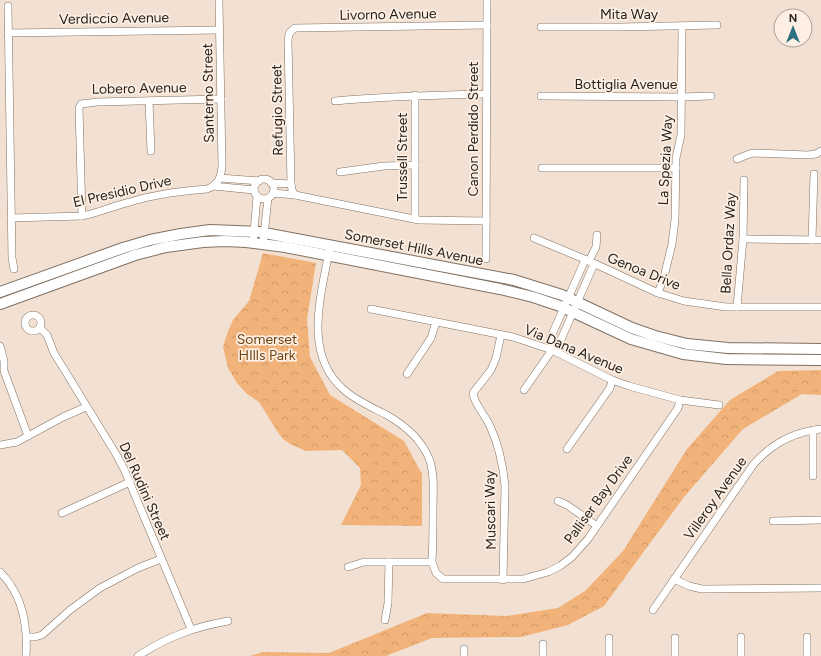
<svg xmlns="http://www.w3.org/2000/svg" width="821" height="656" viewBox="0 0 821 656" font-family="Figtree,sans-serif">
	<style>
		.park { fill: url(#park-crowns) }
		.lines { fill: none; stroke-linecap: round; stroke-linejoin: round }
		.minor-casing { stroke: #807164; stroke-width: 8 }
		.secondary-casing { stroke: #807164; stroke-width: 12 }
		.minor { stroke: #fff; stroke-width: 7 }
		.secondary { stroke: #fff; stroke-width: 10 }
		.labels { text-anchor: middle; stroke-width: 3.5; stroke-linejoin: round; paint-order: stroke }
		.street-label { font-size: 14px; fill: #28221d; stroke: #fdefe3 }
		.park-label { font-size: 14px; fill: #714310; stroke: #fdefe3 }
	</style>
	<defs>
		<pattern id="park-crowns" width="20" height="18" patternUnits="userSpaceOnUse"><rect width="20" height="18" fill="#f2b37a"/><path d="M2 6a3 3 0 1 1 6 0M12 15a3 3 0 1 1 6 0" fill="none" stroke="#d09a69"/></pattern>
	</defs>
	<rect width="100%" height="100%" fill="#f2e1d2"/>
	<g class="park">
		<path d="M263,253l53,10 -9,56 3,38 20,38 74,46 18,33v52l-81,-1 20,-40 -1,-17 -18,-18 -36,1 -16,-7 -7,-5 -6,-8 -18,-29 -12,-8 -10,-11 -9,-15 -5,-21 5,-16 5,-11 16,-19z"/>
		<path d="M821,370v25l-19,-1 -59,35 -59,68 -80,109 -36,19 -47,12 -89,1 -46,18h-136l13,-4 66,1 98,-40 79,3 52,-8 27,-17 38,-40 64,-102 43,-49 48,-29z"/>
	</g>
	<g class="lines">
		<g class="minor-casing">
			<g id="minor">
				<path d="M8,6l4,252 2,11"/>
				<path d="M541,27h80l96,-2"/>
				<path d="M8,33l211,-3"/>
				<path d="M541,96l140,1 30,-1"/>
				<path d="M149,101l2,50"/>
				<path d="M335,101c50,-5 101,-6 152,-7"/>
				<path d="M737,159l15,-6 56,2 8,-1 5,-3"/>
				<path d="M542,168h134"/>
				<path d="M340,172l44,-6 31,-1"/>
				<path d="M220,178l39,3"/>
				<circle cx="264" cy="189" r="10"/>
				<path d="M271,183l20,1"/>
				<path d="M213,186l41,4"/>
				<path d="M273,193l22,2"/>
				<path d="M82,216l-3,-108 2,-4 16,-2 124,-3"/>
				<path d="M11,218l71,-2c16,-3 31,-10 48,-14 25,-8 51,-11 77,-13 11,-4 14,-11 15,-23l-3,-164"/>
				<path d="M415,219v-124"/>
				<path d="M486,221l-67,-1 -124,-25 -3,-5 -1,-6 -3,-145 2,-7 5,-4 192,-3"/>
				<path d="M534,238l55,23 69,32 26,8 42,6h95"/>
				<path d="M743,239l78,1"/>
				<path d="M812,240l2,-66"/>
				<path d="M253,243l4,-46"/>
				<path d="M263,244l5,-46"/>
				<path d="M329,251c-8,46 -26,102 14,138 12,11 28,18 42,25 20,11 37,25 45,47 5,16 3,33 3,49 0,17 0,34 -1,52l4,11 7,6h80l25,-7 12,-6 12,-9 16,-18 90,-131 2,-8"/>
				<path d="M486,259l1,-259"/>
				<path d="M589,261l7,-14 1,-12"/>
				<path d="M658,293l6,-16 8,-33 3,-24 1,-62 5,-23 1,-108"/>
				<path d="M737,307l6,-68 1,-59"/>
				<path d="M371,309l142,28 39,13 60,30 17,6 51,14 39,5"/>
				<circle cx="33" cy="323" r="8"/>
				<path d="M40,328l7,7 7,18 62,101 8,15 67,160"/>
				<path d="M501,335l-5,23 -5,12 -18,23c1,11 12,22 17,33 9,19 13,39 15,60l-2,94"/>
				<path d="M0,346l4,15v10l24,65"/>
				<path d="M552,350l-2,-11 35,-79"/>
				<path d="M407,374l24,-36 5,-16"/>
				<path d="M524,390l28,-40 7,-6 35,-80"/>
				<path d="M0,445l17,-3 46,-25 23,-10"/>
				<path d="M567,449l43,-61 2,-8"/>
				<path d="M813,476v-46"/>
				<path d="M558,501l9,4 30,21"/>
				<path d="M62,513l68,-31"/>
				<path d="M773,521l48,-1"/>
				<path d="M348,567l16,-5h68"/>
				<path d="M0,572c23,23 28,53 26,84"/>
				<path d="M674,579l15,7 13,3 119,-1"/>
				<path d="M653,610l100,-145c18,-21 40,-33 68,-36"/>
				<path d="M385,620l3,-17 1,-41"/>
				<path d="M27,637h8l7,-2 28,-25 30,-22 38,-20 23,-9"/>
				<path d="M741,637v19"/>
				<path d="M807,637v19"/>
				<path d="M609,638v18"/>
				<path d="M675,638v18"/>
				<path d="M543,644v12"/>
				<path d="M138,656c29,-19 56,-29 90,-35"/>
				<path d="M464,656v-7"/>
			</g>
		</g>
		<g class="secondary-casing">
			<g id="secondary">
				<path d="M0,292l123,-44 27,-8 31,-6 29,-4 49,2 255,48 48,15 70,33 23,8 32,8 41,4 93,1"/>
				<path d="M0,304l135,-49 31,-8 37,-5 22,-1 21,1 39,5 215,42 33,8 27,9 71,33 52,15 43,5 95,1"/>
			</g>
		</g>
		<use href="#minor" class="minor"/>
		<use href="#secondary" class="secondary"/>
	</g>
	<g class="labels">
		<g class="street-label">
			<text transform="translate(388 14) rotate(-1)" y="5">Livorno Avenue</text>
			<text x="629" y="19">Mita Way</text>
			<text transform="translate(114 18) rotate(-1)" y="5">Verdiccio Avenue</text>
			<text x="626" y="89">Bottiglia Avenue</text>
			<text transform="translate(139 88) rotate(-1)" y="5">Lobero Avenue</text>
			<text transform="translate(208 93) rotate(-91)" y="5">Santerno Street</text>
			<text transform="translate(277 110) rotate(-91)" y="5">Refugio Street</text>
			<text transform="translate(473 129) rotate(-90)" y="5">Canon Perdido Street</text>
			<text transform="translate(402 157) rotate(-90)" y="5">Trussell Street</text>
			<text transform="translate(665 160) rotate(-87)" y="5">La Spezia Way</text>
			<text transform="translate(122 191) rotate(-13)" y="5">El Presidio Drive</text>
			<text transform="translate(728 243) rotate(-87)" y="5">Bella Ordaz Way</text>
			<text transform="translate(414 247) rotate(11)" y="5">Somerset Hills Avenue</text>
			<text transform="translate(644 271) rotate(22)" y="5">Genoa Drive</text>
			<text transform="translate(574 349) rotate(23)" y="5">Via Dana Avenue</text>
			<text transform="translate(145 491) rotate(66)" y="5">Del Rudini Street</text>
			<text transform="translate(715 498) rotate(-55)" y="5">Villeroy Avenue</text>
			<text transform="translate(598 499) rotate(-54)" y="5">Palliser Bay Drive</text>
			<text transform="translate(490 510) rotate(-91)" y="5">Muscari Way</text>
		</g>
		<g class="park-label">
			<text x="267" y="344">Somerset<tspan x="267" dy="16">HIlls Park</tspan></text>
		</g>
	</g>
	<g transform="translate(793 28)"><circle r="19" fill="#fdefe3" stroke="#a89d94"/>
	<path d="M0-3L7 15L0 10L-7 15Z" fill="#2a707e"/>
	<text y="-6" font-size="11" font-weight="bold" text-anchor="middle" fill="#28221d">N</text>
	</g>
</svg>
